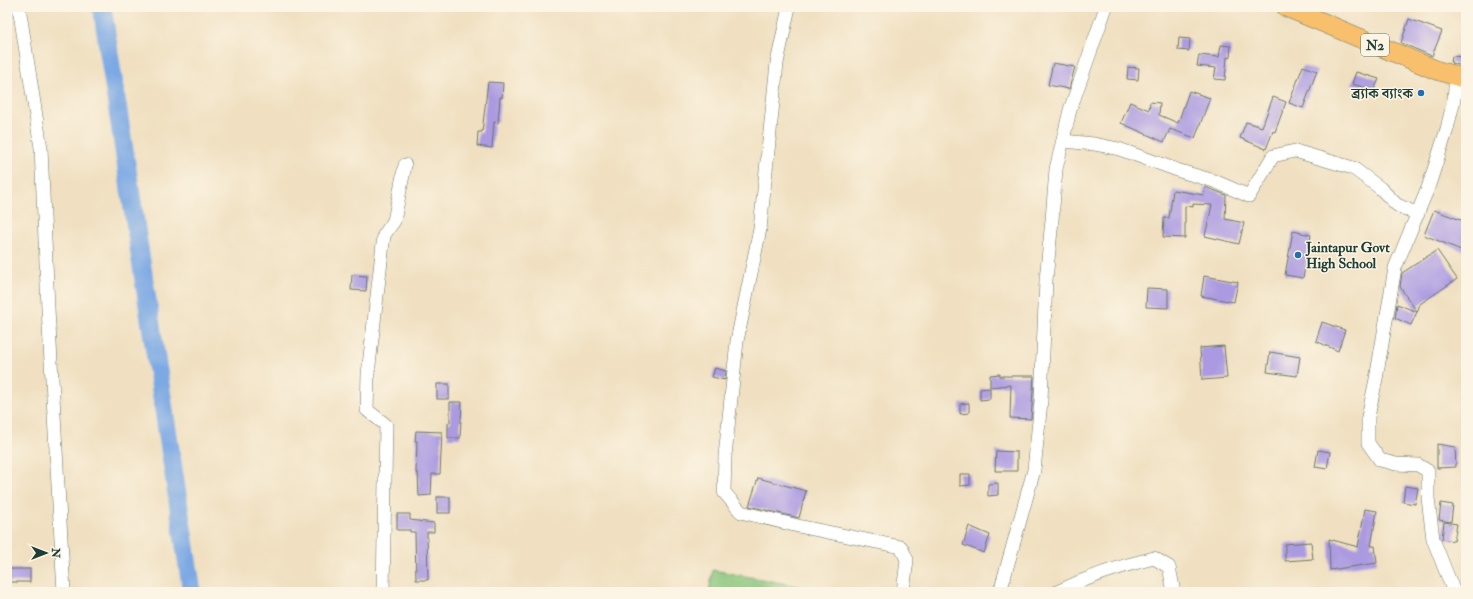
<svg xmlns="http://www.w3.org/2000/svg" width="1473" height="599" viewBox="0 0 1473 599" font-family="'IM FELL Double Pica','Noto Serif Bengali',serif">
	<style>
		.green { fill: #88c47a; stroke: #548057 }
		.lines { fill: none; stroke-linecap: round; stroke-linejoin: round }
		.river { stroke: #7ba9e4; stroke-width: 19 }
		.building { fill: #ab9ae1 }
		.minor-casing { stroke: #687665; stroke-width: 14 }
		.highway-casing { stroke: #687665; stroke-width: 20 }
		.minor { stroke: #fff; stroke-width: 13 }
		.highway { stroke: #f8bf6c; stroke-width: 19 }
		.poi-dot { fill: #1f6fb2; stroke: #fcf5e5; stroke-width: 1.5 }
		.labels { text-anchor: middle; stroke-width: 3; stroke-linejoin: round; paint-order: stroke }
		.shield { fill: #fcf5e5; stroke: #617469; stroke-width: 1 }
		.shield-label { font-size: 13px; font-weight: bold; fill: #1f3d34 }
		.poi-label { font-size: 14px; font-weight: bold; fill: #1f3d34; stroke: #fcf5e5; text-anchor: end }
	</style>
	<rect width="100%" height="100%" fill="#fcf5e5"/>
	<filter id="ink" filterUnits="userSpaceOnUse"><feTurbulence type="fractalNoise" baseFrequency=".025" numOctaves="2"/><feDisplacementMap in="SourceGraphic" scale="8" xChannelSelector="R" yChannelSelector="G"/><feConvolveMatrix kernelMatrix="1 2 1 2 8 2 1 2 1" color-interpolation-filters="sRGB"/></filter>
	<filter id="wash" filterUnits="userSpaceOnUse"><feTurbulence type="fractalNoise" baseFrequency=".012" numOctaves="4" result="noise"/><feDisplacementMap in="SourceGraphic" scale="16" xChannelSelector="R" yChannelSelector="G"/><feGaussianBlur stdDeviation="0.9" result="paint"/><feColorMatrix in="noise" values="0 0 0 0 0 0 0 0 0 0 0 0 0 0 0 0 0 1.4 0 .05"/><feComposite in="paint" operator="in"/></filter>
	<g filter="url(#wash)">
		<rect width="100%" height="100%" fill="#f0e0c1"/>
		<path class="green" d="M713,570l117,22h-121z"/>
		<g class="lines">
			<path class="river" d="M102,7l90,585"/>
		</g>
		<g id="blocks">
			<g class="building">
				<path d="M1409,19l33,12 -10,25 -31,-13z"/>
				<path d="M1179,38l11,1 -1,12 -11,-1z"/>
				<path d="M1221,45l10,1 -1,12 -3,-1 -2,23 -11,-1 2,-11 -19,-2 2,-11 20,2z"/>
				<path d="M1452,56l11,1v9l-12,-3z"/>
				<path d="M1053,63l22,4 -6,22 -21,-4z"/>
				<path d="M1303,66l14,5 -14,37 -14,-5z"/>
				<path d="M1128,67l11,1 -1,12 -11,-1z"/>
				<path d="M1356,72l23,7 -5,11 -22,-6z"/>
				<path d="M488,82l15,1 -1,15 -2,-1 -2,26 -4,-1 -2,26 -15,-2 1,-14h4z"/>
				<path d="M1189,91l21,7 -15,40 -25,-9 -6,13 -43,-19 9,-21 19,8 1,-8 10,1 -1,12 19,8z"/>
				<path d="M1273,97l13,5 -11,30 -2,-1 -7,18 -26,-11 6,-16 16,5z"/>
				<path d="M1205,187l21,8 -1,24 19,4 -5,21 -34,-8 7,-31 -19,-1v3l-8,-1v32l-22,-1 1,-19h5l4,-28 31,5z"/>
				<path d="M1434,210l32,12v30l-42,-17z"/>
				<path d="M1293,231l18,4 -8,43 -18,-3z"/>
				<path d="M1437,250l20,29 -37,25 -3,8 -17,-25 2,-14z"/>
				<path d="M352,275l15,1 -1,15 -15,-1z"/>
				<path d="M1204,276l34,6 -4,20 -33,-6z"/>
				<path d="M1147,288l21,1v19l-22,-1z"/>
				<path d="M1397,304l20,8 -6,13 -16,-7z"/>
				<path d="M1322,322l23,8 -7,21 -22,-10z"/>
				<path d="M1224,346l3,32 -25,2 -2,-32z"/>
				<path d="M1270,352l30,5 -3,19 -30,-4z"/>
				<path d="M715,368l11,3 -1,9 -13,-3z"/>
				<path d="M1000,374v2h34l-3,43 -21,-1 1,-33 -21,2v-12z"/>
				<rect x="437" y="384" width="12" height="15"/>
				<path d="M990,388v11l-10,1v-11z"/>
				<path d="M450,402h12l-2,36h-12v-15h2z"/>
				<path d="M969,403v10l-9,1v-10z"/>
				<path d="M416,431l26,1 -2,42h-8l-1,21 -12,1 -1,-23h-2l1,-32h-2z"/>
				<path d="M1437,444l18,3 1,20 -19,1z"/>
				<path d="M1318,450l12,2 -3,17 -12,-2z"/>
				<path d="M996,451l21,1v19h-22z"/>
				<path d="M960,474h10v11l-10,1z"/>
				<path d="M758,478l48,13 -7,27 -50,-12z"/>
				<path d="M998,483v12l-10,1v-12z"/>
				<path d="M1405,486l13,2 -3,16 -12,-2z"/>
				<rect x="437" y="497" width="13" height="16"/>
				<path d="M1441,503l12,2 -2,17 -12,-2z"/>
				<path d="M1365,509l12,2 -6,35h4l2,17 -47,7 -1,-31 29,8z"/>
				<path d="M397,514h13v6l24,3v9h-7l1,48h-12l-1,-48h-5v-2h-13z"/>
				<path d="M1444,522l13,2 -3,17 -12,-2z"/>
				<path d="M969,526l21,9 -6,18 -21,-8z"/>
				<path d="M1311,542l2,17 -28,2v-17z"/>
				<rect x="7" y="569" width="23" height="13"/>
			</g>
		</g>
	</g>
	<g filter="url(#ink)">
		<use href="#blocks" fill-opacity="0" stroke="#687665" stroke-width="1"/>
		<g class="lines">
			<g class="minor-casing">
				<g id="minor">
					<path d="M19,7l22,141 7,160 16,284"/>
					<path d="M789,7l-12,56 -17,166 -23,112 -12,115 -1,36 17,20 57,14 103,21 6,13 -4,32"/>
					<path d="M1063,141l31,3 25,5 61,22 34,10 35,15 24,-40 22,-5 58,17 27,20 17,17 21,9"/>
					<path d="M383,592l3,-167 -19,-15 1,-36 16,-139 10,-14 11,-56"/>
					<path d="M1000,592l34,-122 7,-69 5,-121 6,-60 4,-51 14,-59 36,-103"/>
					<path d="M1057,592c31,-15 63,-26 97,-34l15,9 5,25"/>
					<path d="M1454,592l-21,-53 -5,-41v-27l-10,-6 -22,-1 -16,-4 -12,-17v-26l8,-38 19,-111 33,-80 19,-59 7,-30 2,-23"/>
				</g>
			</g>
			<g class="highway-casing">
				<path id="highway" d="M1286,7l150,63 30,9"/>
			</g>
			<use href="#minor" class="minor"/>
			<use href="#highway" class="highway"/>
		</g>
	</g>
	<g class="poi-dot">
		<circle cx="1421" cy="93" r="4"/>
		<circle cx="1298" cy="255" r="4"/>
	</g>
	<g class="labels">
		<rect class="shield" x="1361" y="34" width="28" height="22" rx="3"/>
		<g class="shield-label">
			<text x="1375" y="50">N2</text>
		</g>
		<g class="poi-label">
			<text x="1413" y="98">ব্র্যাক ব্যাংক</text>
			<text x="1306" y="252" text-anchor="start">Jaintapur Govt<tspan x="1306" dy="16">High School</tspan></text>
		</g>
	</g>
	<rect width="1473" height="599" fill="none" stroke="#fcf5e5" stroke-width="24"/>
	<g transform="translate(46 553) rotate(90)" stroke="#fcf5e5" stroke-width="3" paint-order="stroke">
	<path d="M0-3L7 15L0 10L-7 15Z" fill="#1f3d34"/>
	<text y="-6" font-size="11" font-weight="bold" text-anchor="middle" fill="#1f3d34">N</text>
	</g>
</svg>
